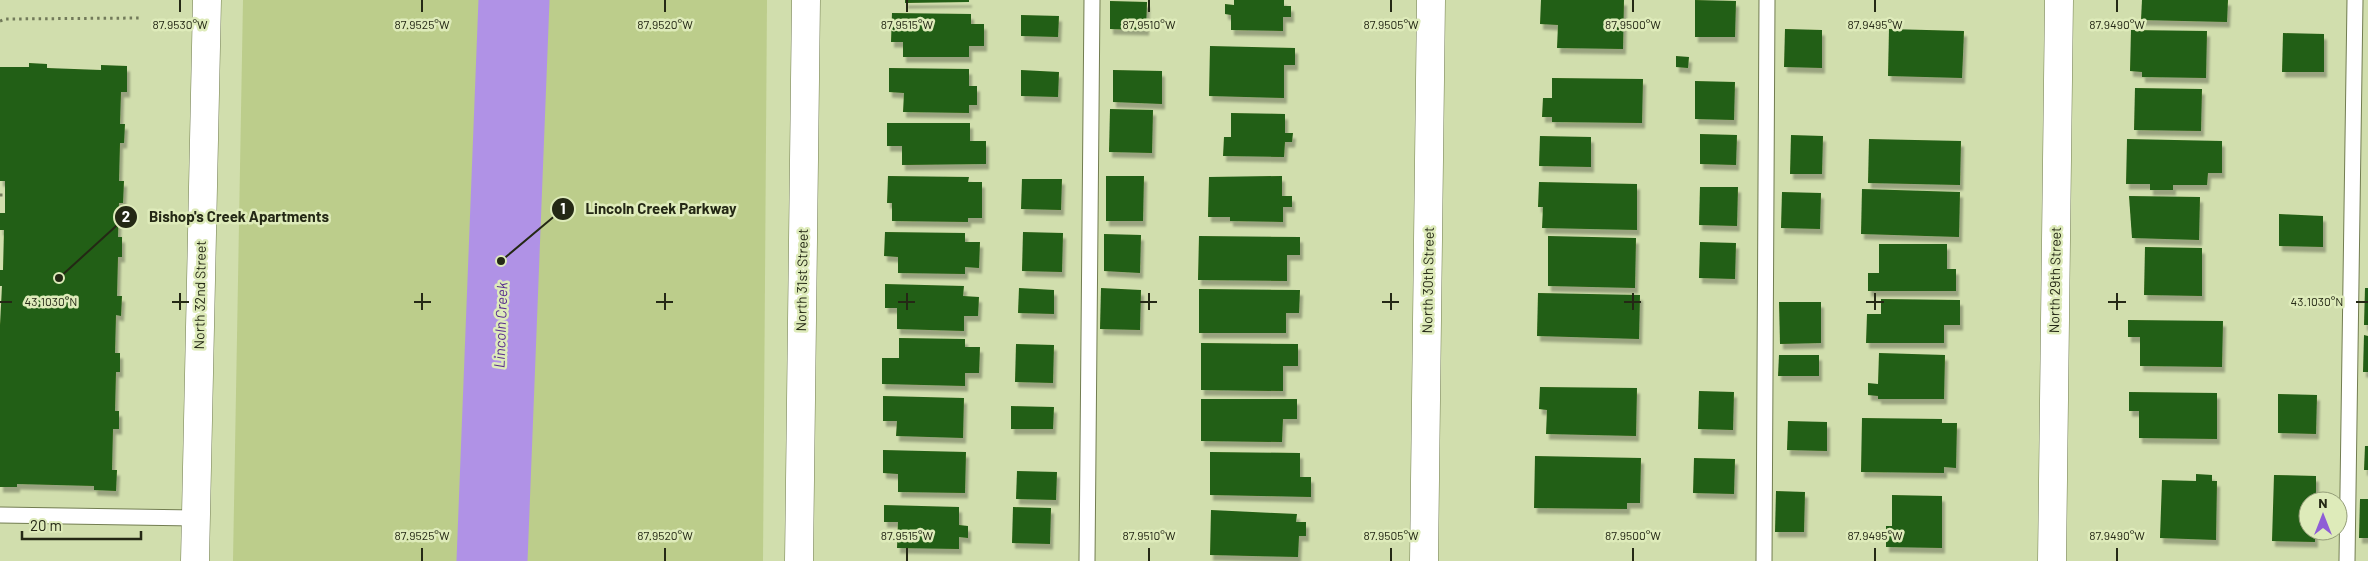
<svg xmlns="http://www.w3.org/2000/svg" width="2368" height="561" viewBox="0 0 2368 561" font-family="Barlow,sans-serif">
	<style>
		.green { fill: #bccd8b }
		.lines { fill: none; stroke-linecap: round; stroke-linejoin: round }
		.river { stroke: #b092e6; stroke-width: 71 }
		.building { fill: #245f13; filter: url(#shadow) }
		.lane-casing { stroke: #727d51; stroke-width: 17 }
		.street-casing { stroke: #727d51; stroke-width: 29 }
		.secondary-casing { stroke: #727d51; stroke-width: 29 }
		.path { stroke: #727a5a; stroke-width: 3; stroke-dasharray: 2.5 4; stroke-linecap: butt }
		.lane { stroke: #fff; stroke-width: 15 }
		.street { stroke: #fff; stroke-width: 28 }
		.secondary { stroke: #fff; stroke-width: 28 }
		.ticks { fill: none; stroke: #242815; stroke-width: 2 }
		.labels { text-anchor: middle; stroke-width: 5; stroke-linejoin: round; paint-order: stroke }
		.street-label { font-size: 14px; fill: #242815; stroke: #deebba }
		.water-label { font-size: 15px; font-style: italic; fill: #582d8f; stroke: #deebba }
		.ticks-label { font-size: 12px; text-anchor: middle; fill: #242815; stroke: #deebba; stroke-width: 5; stroke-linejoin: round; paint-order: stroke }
		.leader { fill: none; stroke: #242815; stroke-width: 2 }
		.callout-dot { fill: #242815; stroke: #deebba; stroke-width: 2 }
		.mark-label { font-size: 15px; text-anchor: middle; font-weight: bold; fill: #fff }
		.callout-label { font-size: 15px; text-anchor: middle; font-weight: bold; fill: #242815; stroke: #deebba; stroke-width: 5; stroke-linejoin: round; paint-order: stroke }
	</style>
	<defs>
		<filter id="shadow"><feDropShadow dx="3" dy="5.5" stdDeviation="1" flood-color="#0004"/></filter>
	</defs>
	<rect width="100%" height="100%" fill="#d1dead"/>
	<path class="green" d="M243,0h524l-4,561h-530z"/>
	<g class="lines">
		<path class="river" d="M492,561l22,-561"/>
	</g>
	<g class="building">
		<path d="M905,0h64v2l-64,1z"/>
		<path d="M1234,0h50v6h7v11h-8v14l-52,-1v-15l-6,-1v-10l9,1z"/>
		<path d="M1541,0h83l-1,49 -66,-1 1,-23 -18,-1z"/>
		<path d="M1695,0l41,1 -1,36h-40z"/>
		<path d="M2142,0h86l-1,22 -86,-2z"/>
		<path d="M1110,1l37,1 -1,28 -36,-1z"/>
		<path d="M892,13l79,1v10h13v22h-15v11h-66v-15h-12z"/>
		<path d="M1021,15l38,1 -1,21 -37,-1z"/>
		<path d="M1785,29l37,1v38l-38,-1z"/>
		<path d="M1889,29l75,2 -2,47 -74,-2z"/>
		<path d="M2131,30l76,1 -1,47 -64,-1v-5l-12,-1z"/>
		<path d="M2283,33l41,1v38h-42z"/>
		<path d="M1210,46l85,2v17h-11v33l-75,-2z"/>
		<path d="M1676,56l13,1 -1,11 -12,-1z"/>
		<path d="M29,63l18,1v4l54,2v-5l26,1v26h-6l-1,32h5l-1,19h-4l-1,38h5l-1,22h-4l-1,34h4v20h-4l-1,39h5l-1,20 -5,-1 -1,38h5v19h-4l-1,39h4v18h-6l-1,41h5l-1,21 -22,-1v-4l-77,-2v3h-17v-162l2,-39h-2v-16h3l1,-40h-4v-17h5v-32h-5v-114h29z"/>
		<path d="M889,68l80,1v17h8v19h-8v8l-66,-1 1,-19 -15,-1z"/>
		<path d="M1021,70l38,2 -1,25 -37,-1z"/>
		<path d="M1113,70l49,1v33l-49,-2z"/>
		<path d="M1552,78l91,1 -1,44 -90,-1v-5h-10l1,-19h9z"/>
		<path d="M1695,81l40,1 -1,38 -39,-1z"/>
		<path d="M2135,88l67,1 -1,42 -67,-1z"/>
		<path d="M1110,109l43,1 -1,43 -43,-1z"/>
		<path d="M1231,113l54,1v19h8l-1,9h-7l-1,15 -61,-1 1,-19h7z"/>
		<path d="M887,123h83v18h16v23l-84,1v-19h-15z"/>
		<path d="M1700,134l37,1 -1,30 -36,-1z"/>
		<path d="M1791,135l32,1 -1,38h-32z"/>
		<path d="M1540,136l51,1v30l-52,-1z"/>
		<path d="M1869,139l92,2 -1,44 -92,-2z"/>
		<path d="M2127,139l95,2v32h-14l-1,12h-34v5h-23v-6h-24z"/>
		<path d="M888,176l81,1 -1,5h14v36h-14v4l-76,-1v-18h-5z"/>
		<path d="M1106,176h38l-1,45h-37z"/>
		<path d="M1282,176v20h10v11h-9v15l-53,-1v-4h-22l1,-40z"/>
		<path d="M1022,179h40l-1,31 -40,-1z"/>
		<path d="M1539,182l98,2v46l-95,-2 1,-21h-5z"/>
		<path d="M1700,187h38l-1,39 -38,-1z"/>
		<path d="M1862,189l98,3 -1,45 -98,-3z"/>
		<path d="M1782,192l39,1 -1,36 -39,-1z"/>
		<path d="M2129,196l71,1 -1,43 -67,-2z"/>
		<path d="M2279,214l44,2v31l-44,-1z"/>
		<path d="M885,232l80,1v9h15l-1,26 -14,-1v7l-67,-1v-16l-14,-1z"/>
		<path d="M1023,232l40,1 -1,39 -40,-1z"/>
		<path d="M1104,234l37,1 -1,38 -36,-2z"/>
		<path d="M1199,236l101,1v18h-13v26l-89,-1z"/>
		<path d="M1548,236l88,2 -1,50 -87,-2z"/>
		<path d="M1700,242l36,1 -1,36 -36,-1z"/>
		<path d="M1879,244h68v25h9v22h-88v-18h11z"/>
		<path d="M2145,247l57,1v48l-58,-1z"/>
		<path d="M885,284l79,2 -1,10 16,1 -1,19h-14v15l-67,-2v-21h-12z"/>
		<path d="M1019,288l35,2v24l-36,-1z"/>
		<path d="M1101,288l40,2 -1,40 -40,-1z"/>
		<path d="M2365,288h3v37h-4z"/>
		<path d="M1199,289l101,1 -1,23h-13v20h-87z"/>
		<path d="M1538,293l102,2 -1,44 -102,-3z"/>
		<path d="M1881,299l79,1v25h-16v18h-78l1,-29h14z"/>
		<path d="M1779,302h42v41l-41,1z"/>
		<path d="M2128,320l95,1 -1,46 -82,-1v-29h-12z"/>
		<path d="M2364,335l4,1v36h-5z"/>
		<path d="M899,338l66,1v8h15l-1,26h-14v13l-83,-2v-26h17z"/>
		<path d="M1201,343l97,1v22h-15v25l-82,-1z"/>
		<path d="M1016,344l38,1 -1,38 -38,-1z"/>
		<path d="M1879,353l66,2 -1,44h-66v-3l-10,-1v-12l10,1z"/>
		<path d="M1779,355h40v21h-41z"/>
		<path d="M1540,387l97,1 -1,48 -90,-2 1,-24 -8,-1z"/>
		<path d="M1699,391l35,1 -1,38 -35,-1z"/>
		<path d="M2129,392l88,1v46l-78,-1v-27h-10z"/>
		<path d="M2278,394l39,1 -1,39 -38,-1z"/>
		<path d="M883,396l81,2 -1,40 -67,-2 1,-15h-14z"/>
		<path d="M1201,399h96v20h-14l-1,23 -81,-1z"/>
		<path d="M1011,406l43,1 -1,22h-42z"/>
		<path d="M1862,418l80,1v4h15l-1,45 -12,-1v6l-83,-1z"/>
		<path d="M1788,421l39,1v29l-40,-1z"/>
		<path d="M2365,446h3v24h-4z"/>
		<path d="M883,450l83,2 -1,41 -67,-1v-18l-15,-1z"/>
		<path d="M1210,452l90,1v24h11v20l-101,-2z"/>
		<path d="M1535,456l106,2 -1,45h-13v6l-93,-1z"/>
		<path d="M1694,458l41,1 -1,35 -41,-1z"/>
		<path d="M1017,471l40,1 -1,28 -40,-1z"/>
		<path d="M2196,474l16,1v6h5l-1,59 -56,-2 2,-58 34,1z"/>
		<path d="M2274,475l42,1v25h-8v30h7v11l-43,-1z"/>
		<path d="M1776,491l29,1 -1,40h-29z"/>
		<path d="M1892,495l50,1v52l-56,-1v-21h6z"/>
		<path d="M2360,499h8v39h-9z"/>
		<path d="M884,505l75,2v18l9,1v12l-9,-1v12l-62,-1 1,-26h-14z"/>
		<path d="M1013,507l38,1 -1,36 -38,-1z"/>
		<path d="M1211,510l86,4 -1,8h10v14h-7l-1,21 -88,-2z"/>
	</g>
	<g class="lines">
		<g class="lane-casing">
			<g id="lane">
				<path d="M0,515l195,3"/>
				<path d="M1087,561l5,-561"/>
				<path d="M1764,561l3,-561"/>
				<path d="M2347,561l8,-561"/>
			</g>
		</g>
		<g class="street-casing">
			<g id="street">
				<path d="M799,561l7,-561"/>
				<path d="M1424,561l7,-561"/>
				<path d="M2052,561l7,-561"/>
			</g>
		</g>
		<g class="secondary-casing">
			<path id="secondary" d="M195,561l12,-561"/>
		</g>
		<g class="path">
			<path d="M0,21l5,-2 135,-1"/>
			<path d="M0,195h5"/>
		</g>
		<use href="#lane" class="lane"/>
		<use href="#street" class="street"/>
		<use href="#secondary" class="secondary"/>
	</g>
	<path class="ticks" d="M180,0v12M422,0v12M665,0v12M907,0v12M1149,0v12M1391,0v12M1633,0v12M1875,0v12M2117,0v12M180,293v17M422,293v17M665,293v17M907,293v17M1149,293v17M1391,293v17M1633,293v17M1875,293v17M2117,293v17M0,302h12M172,302h17M414,302h17M656,302h17M898,302h17M1140,302h17M1382,302h17M1624,302h17M1866,302h18M2108,302h18M2356,302h12M422,548v13M665,548v13M907,548v13M1149,548v13M1391,548v13M1633,548v13M1875,548v13M2117,548v13"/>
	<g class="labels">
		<g class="street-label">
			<text transform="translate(802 280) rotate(-89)" y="5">North 31st Street</text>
			<text transform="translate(1428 280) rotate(-89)" y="5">North 30th Street</text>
			<text transform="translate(2055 280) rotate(-89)" y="5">North 29th Street</text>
			<text transform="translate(200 295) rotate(-89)" y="5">North 32nd Street</text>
		</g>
		<g class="water-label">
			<text transform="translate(501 325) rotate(-88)" y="5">Lincoln Creek</text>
		</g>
	</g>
	<g class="ticks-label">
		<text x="180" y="29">87.9530°W</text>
		<text x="422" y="29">87.9525°W</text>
		<text x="665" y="29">87.9520°W</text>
		<text x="907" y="29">87.9515°W</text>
		<text x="1149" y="29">87.9510°W</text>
		<text x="1391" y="29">87.9505°W</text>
		<text x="1633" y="29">87.9500°W</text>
		<text x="1875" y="29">87.9495°W</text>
		<text x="2117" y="29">87.9490°W</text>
		<text x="51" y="306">43.1030°N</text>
		<text x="2317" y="306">43.1030°N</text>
		<text x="422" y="540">87.9525°W</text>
		<text x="665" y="540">87.9520°W</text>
		<text x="907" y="540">87.9515°W</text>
		<text x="1149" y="540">87.9510°W</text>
		<text x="1391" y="540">87.9505°W</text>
		<text x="1633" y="540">87.9500°W</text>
		<text x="1875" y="540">87.9495°W</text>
		<text x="2117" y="540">87.9490°W</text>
	</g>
	<path class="leader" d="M501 261L563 209M59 278L126 217"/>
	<g class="callout-dot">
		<circle cx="501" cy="261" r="5"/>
		<circle cx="59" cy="278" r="5"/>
		<circle cx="563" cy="209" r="12"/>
		<circle cx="126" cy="217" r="12"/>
	</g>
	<g class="mark-label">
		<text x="563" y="214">1</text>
		<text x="126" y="222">2</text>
	</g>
	<g class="callout-label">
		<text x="661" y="214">Lincoln Creek Parkway</text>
		<text x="239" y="222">Bishop's Creek Apartments</text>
	</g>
	<g transform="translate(2323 516)"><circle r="24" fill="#deebba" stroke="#949d78"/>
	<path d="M0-4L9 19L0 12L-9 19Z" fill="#8f5dd6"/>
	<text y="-8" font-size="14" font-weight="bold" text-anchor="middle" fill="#242815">N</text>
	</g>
	<path d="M22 531v8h119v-8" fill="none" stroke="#242815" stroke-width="2.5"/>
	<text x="30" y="531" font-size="15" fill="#242815" stroke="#deebba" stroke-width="4" paint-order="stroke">20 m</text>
</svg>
